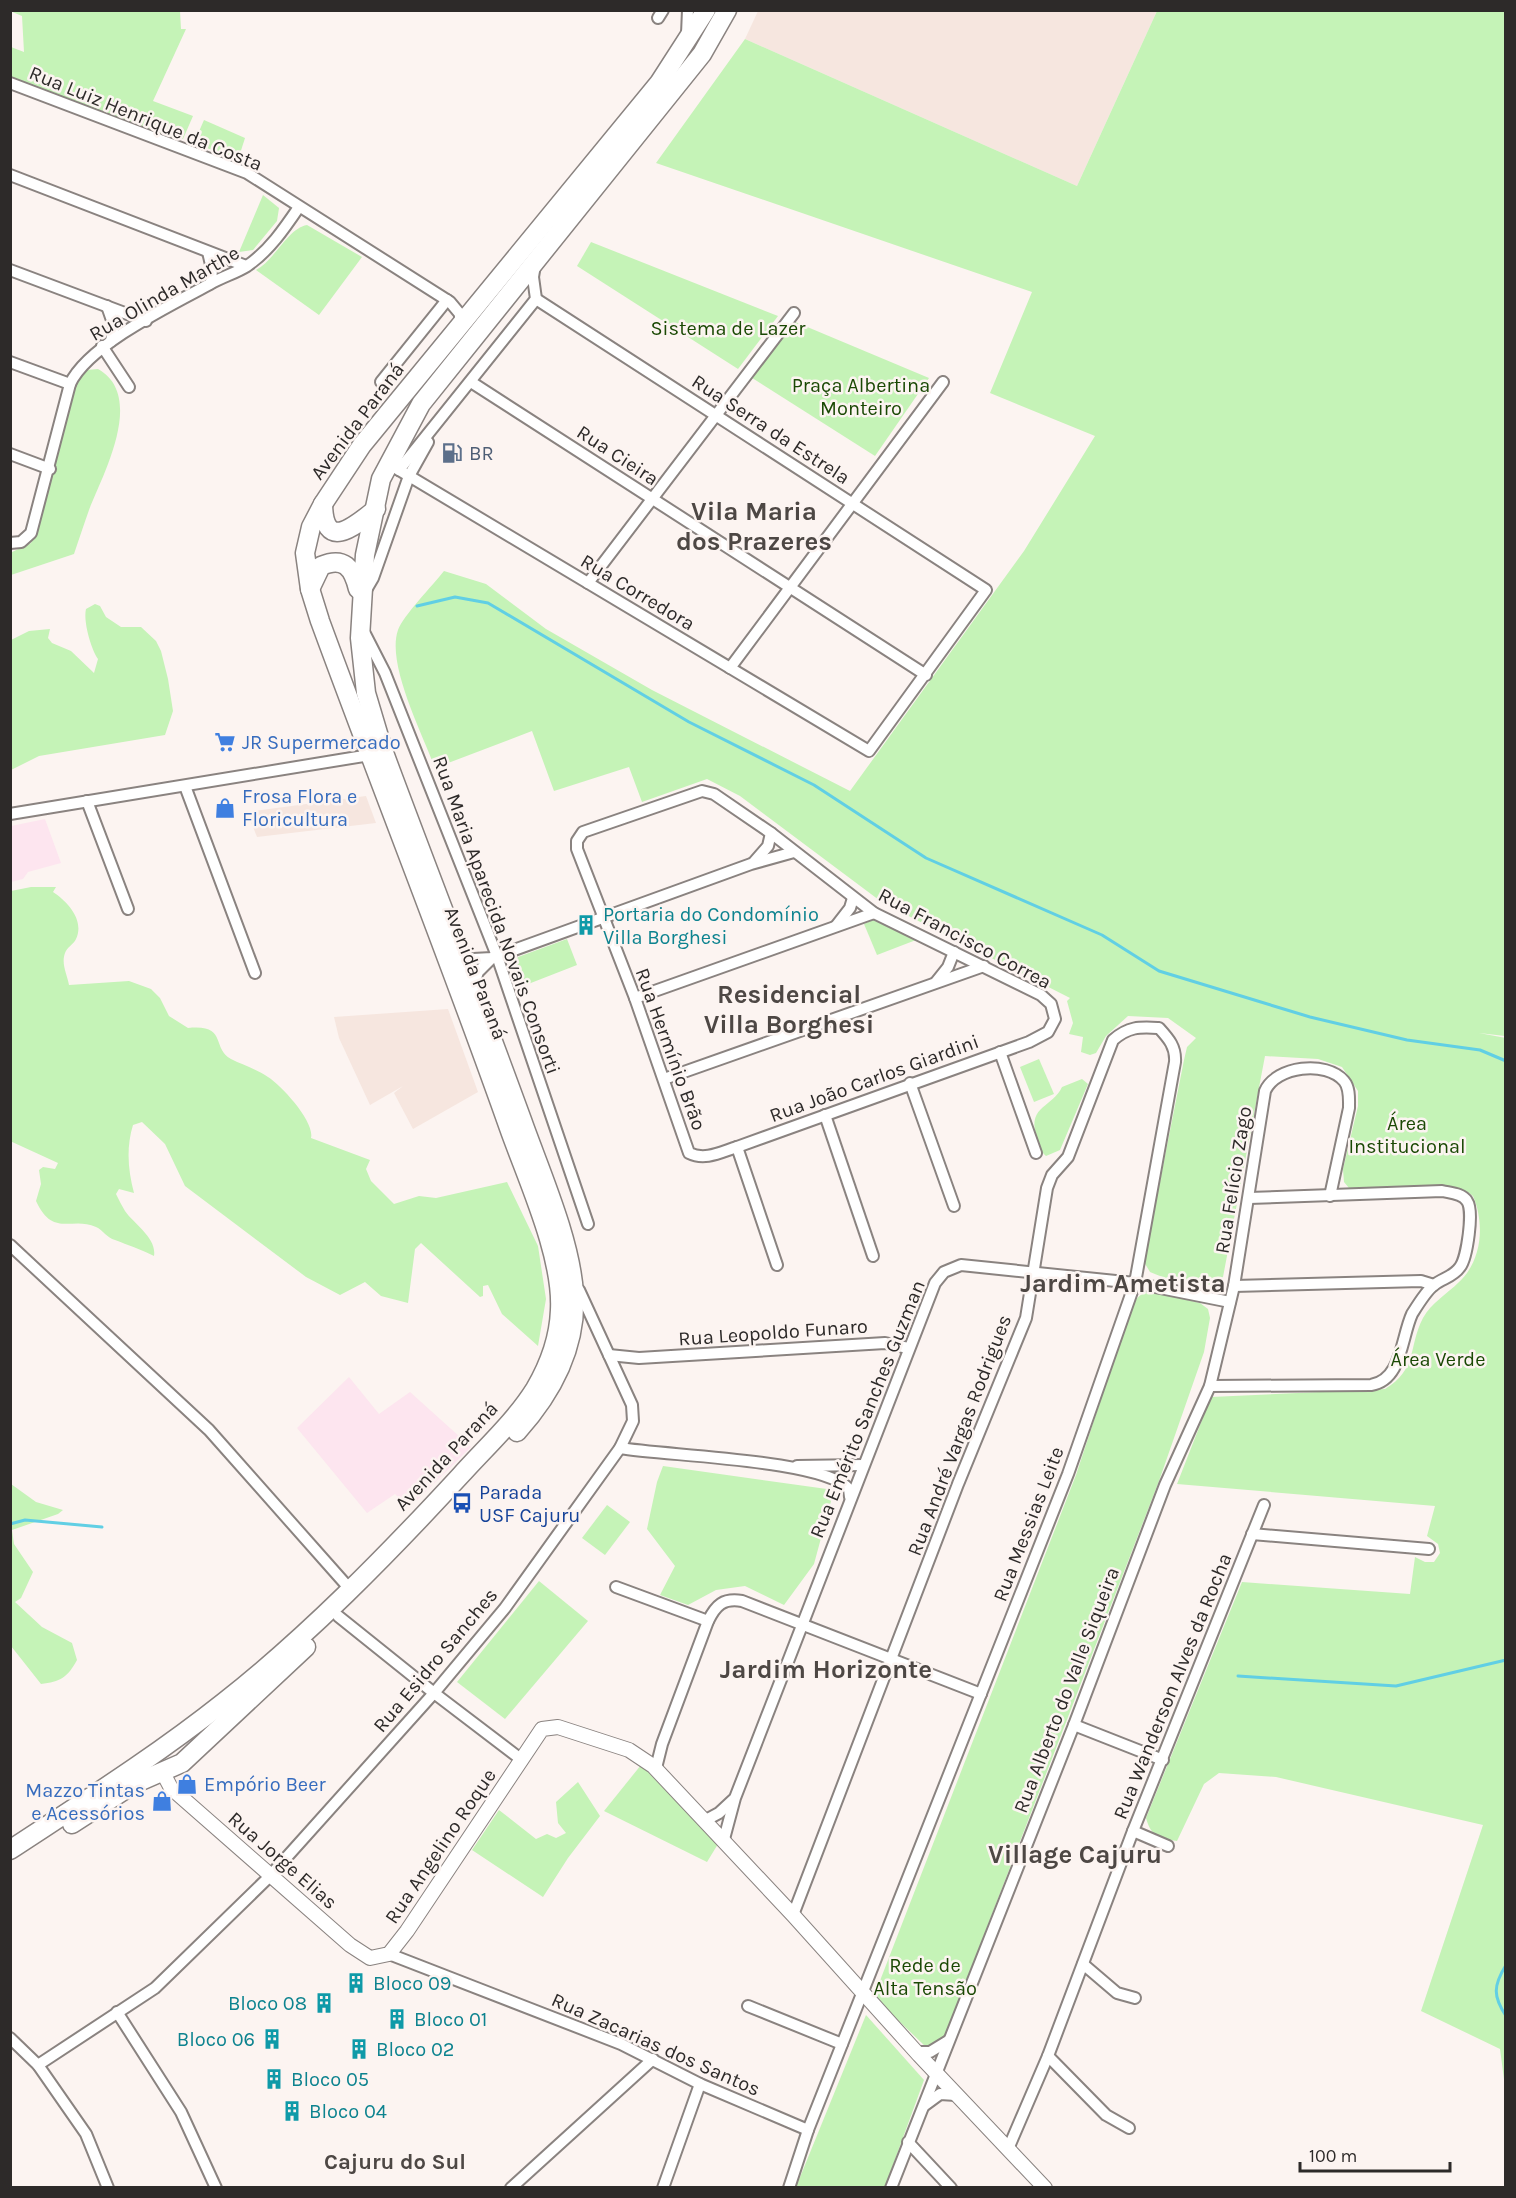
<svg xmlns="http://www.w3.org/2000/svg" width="1516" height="2198" viewBox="0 0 1516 2198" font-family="Karla,sans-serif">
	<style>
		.built { fill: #f6e6df }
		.education { fill: #fde5ef }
		.green { fill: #c5f3b7 }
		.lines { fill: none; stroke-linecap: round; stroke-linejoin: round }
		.stream { stroke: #61cfe4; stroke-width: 3 }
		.minor-casing { stroke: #8a8380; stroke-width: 14 }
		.tertiary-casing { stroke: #8a8380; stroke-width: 16 }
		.primary-casing { stroke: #8a8380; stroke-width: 21 }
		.minor { stroke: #fff; stroke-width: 10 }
		.tertiary { stroke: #fff; stroke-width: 14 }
		.primary { stroke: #fff; stroke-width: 18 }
		.labels { text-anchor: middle; stroke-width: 5; stroke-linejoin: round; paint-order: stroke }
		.street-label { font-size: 20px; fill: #2d2a29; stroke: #fcf4f1 }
		.park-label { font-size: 20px; fill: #1a4904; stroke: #fcf4f1 }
		.service-label { font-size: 20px; fill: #4e5e75; stroke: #fcf4f1; text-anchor: start }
		.shop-label { font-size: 20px; fill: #366cbe; stroke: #fcf4f1; text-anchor: start }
		.culture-label { font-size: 20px; fill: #0d838f; stroke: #fcf4f1; text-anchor: start }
		.transit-label { font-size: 20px; fill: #164399; stroke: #fcf4f1; text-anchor: start }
		.quarter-label { font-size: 22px; font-weight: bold; fill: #4d4744; stroke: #fcf4f1 }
		.district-label { font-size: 26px; font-weight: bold; fill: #4d4744; stroke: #fcf4f1 }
	</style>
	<rect width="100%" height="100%" fill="#fcf4f1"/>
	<g class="built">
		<path d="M758,11h399l-80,175 -332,-147z"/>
		<path d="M366,796l10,27 -119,14 -10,-25z"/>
		<path d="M448,1009l30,83 -65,37 -19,-36 9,-7 -33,19 -31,-67 -5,-21z"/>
	</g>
	<g class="education">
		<path d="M45,819l16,44 -33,9 -5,7 -12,3v-56z"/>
		<path d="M349,1377l30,37 31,-22 61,55 -62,61 -14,-14 -28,19 -70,-85z"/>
	</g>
	<g class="green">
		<path d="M10,11h170l1,18h5l-33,72 40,15 -10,23h-6l-166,-62v-30l13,5 -2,-36z"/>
		<path d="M1157,11h348v1025l-26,-3 27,5 -1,1049 -5,-38 -79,-38 62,-186 -207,-48 -57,-4 -15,11 -27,57c-17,-3 -26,-4 -31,-23l96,-236 168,12 5,-37 10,5h9l6,-9 -2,-9 -11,-8 8,-30 -258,-22 34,-87 174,-8c33,-20 23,-42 38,-71 8,-15 24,-24 36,-36 23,-21 26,-58 14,-86 -31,-25 -86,2 -124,-8l-5,-6 -1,-13 15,-63v-15l-16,-24 -24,-8 -53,-3 -42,221c-20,18 -51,4 -73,-5l-6,-10 40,-202 3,-13 9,-9 -28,-20 -40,-2 -22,20 -10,17 -6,2 -9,-3 2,-15 -14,-3 4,-11 -6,-22 3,-3 -187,-95 -143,-107 -33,-17 -65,23 -13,-35 -75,24 -22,-60 -97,37c-12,-33 -49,-104 -37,-138 5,-14 35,-45 46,-59l42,13 60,45 106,61 198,101 174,-240 71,-115 -105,-43 42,-101 -376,-129 89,-124 332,147z"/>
		<path d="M204,120l41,18 -7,22 -44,-17z"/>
		<path d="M263,195l16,13 -2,13 -24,29 -14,2z"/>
		<path d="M307,225l55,32 -43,58 -63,-45c19,-10 32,-42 51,-45z"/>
		<path d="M591,242l187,74 -40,53 -161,-103z"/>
		<path d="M793,321l136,57 -54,78 -126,-80z"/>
		<path d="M98,369c48,27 5,105 -9,141 -5,14 -10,29 -15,44l-63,21 -1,-22 21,-10c21,-53 29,-109 47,-163l9,-10z"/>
		<path d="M95,604l5,2 6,11 15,10h20l15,14 5,10 7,28 5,32 -8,24 -126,21 -28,14v-130l18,-9 21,-2 -2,9 4,5 19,8 23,22 4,-14c-7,-10 -15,-38 -12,-50z"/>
		<path d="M31,887h25l-3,5c14,9 32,28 23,47 -2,5 -9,8 -11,14 -4,11 2,21 4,32l60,-4 22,8 9,9 9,18 19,12c40,-4 23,20 43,31 12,6 25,10 37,18 14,9 47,45 43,61l59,22 -4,9 5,12 23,23 25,-8 17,2 71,-16 31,64 8,53 -8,47 -36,-32 -14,-29 -5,1v10l-3,1 -59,-54 -6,6 -7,54 -27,-7 -16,-14 -25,13 -34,-18 -121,-91 -20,-42 -23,-22 -9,3c-7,23 -5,45 1,68l-15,-4 -3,5c3,6 6,12 9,17 9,13 32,27 29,45 -14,-7 -26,-11 -39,-16 -8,-2 -12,-10 -19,-13 -24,-11 -43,11 -60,-26l5,-17 -2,-14 4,-3 12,2 3,-6 -48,-22 1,-250z"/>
		<path d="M873,920l43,20 -39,15 -13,-31z"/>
		<path d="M567,939l10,26 -59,23c-3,-12 -8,-21 0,-31z"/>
		<path d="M1039,1059l15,35 -20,8 -14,-35z"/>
		<path d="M1082,1079l6,5 -28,66 -14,6c-7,-6 -8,-14 -10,-22 -8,-28 17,-27 26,-47z"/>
		<path d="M1150,1291l50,12 8,6 2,9 -6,34 -45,129 -214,555 -19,11 -48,-46 -2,-10 200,-516 54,-164c5,-11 8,-17 20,-20z"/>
		<path d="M663,1466l171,24 -20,74 -30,41 -39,-19 -29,4 -28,15 -28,-10 15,-29 -28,-37 10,-47z"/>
		<path d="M11,1484l25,18 27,8 -5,4 -46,16 2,14 19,28 -12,26 -6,4 27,25 30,16 5,17c-9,17 -17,22 -36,24l-30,-38z"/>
		<path d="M607,1505l23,17 -25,33 -23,-17z"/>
		<path d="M539,1581l49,40 -83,98 -48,-37z"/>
		<path d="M641,1765l77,79 -11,18 -103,-51z"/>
		<path d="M578,1782l22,34 -32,42 -25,39 -71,-47 27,-40 37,29 11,-5 9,4 10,-5 -8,-10 -2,-21z"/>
		<path d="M866,2015l58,65 -39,107h-89z"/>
	</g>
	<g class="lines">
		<g class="stream">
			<path d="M417,606l38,-9 33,6 201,119 125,63 112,73 176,77 57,36 151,46 97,23 73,10 26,11"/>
			<path d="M10,1524l15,-4 77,7"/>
			<path d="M1238,1676l158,10 110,-26"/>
			<path d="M1506,1965c-13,21 -13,31 0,51"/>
		</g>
		<g class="minor-casing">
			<g id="minor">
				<path d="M658,18l5,-8"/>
				<path d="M687,34l1,-24"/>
				<path d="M10,83l237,90 203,129 10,12v12"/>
				<path d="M10,175l236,91"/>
				<path d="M208,252l4,17 -1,14"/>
				<path d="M10,270l136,51"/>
				<path d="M107,306l7,20 -3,15"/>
				<path d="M102,346l27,41"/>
				<path d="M10,362l60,22"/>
				<path d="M381,382l66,-82"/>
				<path d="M471,382l455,293"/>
				<path d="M10,454l40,15"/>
				<path d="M389,464l480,287 117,-161 -450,-291"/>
				<path d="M399,470l137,-171 -3,-22 2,-12"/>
				<path d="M10,543l11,-1 10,-9 39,-149c18,-39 101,-79 140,-100 12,-7 26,-11 37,-18 22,-15 37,-37 52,-59"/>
				<path d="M588,583l206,-270"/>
				<path d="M366,590l7,-12 36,-102 19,-34"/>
				<path d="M363,630l22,43 112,283 91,268"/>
				<path d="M730,668l213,-286"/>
				<path d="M185,786l70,187"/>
				<path d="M702,791l12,3 57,39 103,80 167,82 10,9 4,15 -7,13 -19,10 -292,105c-16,5 -32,14 -48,6l-54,-155 -58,-149v-8l6,-9z"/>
				<path d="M87,801l41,108"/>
				<path d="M10,814l360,-59"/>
				<path d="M754,862l14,-16 3,-13"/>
				<path d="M836,926l14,-18 3,-10"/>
				<path d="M461,953l12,6 19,-1 259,-94 43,-12"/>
				<path d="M936,982l12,-15 6,-15"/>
				<path d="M473,987l5,-15 14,-14"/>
				<path d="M635,998l239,-85"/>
				<path d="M1000,1052l36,101"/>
				<path d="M664,1079l320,-113"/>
				<path d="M910,1083l44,123"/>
				<path d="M825,1115l48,141"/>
				<path d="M737,1147l40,118"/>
				<path d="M10,1245l199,185 140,158"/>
				<path d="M1234,1286l187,-5 13,4"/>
				<path d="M609,1355l30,3 246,-15 23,5"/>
				<path d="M1210,1386l161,-1c31,-5 30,-47 41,-71 5,-8 14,-23 22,-29 9,-7 19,-8 26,-18 7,-9 14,-56 7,-66 -5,-8 -17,-8 -25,-10l-193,7"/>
				<path d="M620,1448c46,8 202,11 229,41l1,8"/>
				<path d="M797,1466l66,-1"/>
				<path d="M1252,1534l177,15"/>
				<path d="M616,1587l92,34"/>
				<path d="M338,1616l96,77 88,67"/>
				<path d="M1074,1725l89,35"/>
				<path d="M656,1768l6,-24 46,-123c8,-16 15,-23 34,-20l239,93"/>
				<path d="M706,1820l13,-7 14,-13"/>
				<path d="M1133,1831l35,15"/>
				<path d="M724,1839l11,-41 200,-515 9,-11 17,-7 174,18 95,19"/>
				<path d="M389,1954l232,90 79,40 108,46"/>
				<path d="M1083,1964l34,29 18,5"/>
				<path d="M748,2006l94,38"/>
				<path d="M117,2012l64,100 35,76"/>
				<path d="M10,2038l28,27 48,69 22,54"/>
				<path d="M916,2052h14l18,-11"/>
				<path d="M1048,2056l58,59 23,13"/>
				<path d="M38,2065l117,-77 113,-110 166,-185 71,-85 115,-160 13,-27 -1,-16 -53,-115"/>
				<path d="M925,2105l15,-11 16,1"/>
				<path d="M908,2142l43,46"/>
				<path d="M1008,2149l40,-93 85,-225 131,-326"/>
				<path d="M511,2188l142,-129"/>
				<path d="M663,2188l37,-104"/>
				<path d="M789,2188l19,-58 260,-656 67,-191 40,-221c1,-15 -6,-23 -16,-34 -19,-1 -30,-2 -46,12l-45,117 -16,18 -5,13 -21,130 -68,166 -165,431"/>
				<path d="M891,2188l183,-463 91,-240 45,-99 24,-100 31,-195c11,-25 61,-31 79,-10 6,7 5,18 5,27l-19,88"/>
			</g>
		</g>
		<g class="tertiary-casing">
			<path id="tertiary" d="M162,1771l9,17 179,157 20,13 19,-4 18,-23 135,-202 16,-2 71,23 24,16 140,149 126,140 126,133"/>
		</g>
		<g class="primary-casing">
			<g id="primary">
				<path d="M323,504c1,49 32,22 53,5"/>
				<path d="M310,589l11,-23c23,-10 32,2 37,23"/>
				<path d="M517,1432c35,-39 60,-84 57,-138 -3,-54 -34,-123 -52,-174 -45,-124 -93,-246 -139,-370l-17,-57 -6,-55 5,-83 16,-76 40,-75 281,-350 25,-44"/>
				<path d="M72,1824l62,-40 48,-21 124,-116"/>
				<path d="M10,1850c73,-48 146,-94 214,-148 83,-65 164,-148 236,-226 25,-28 55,-55 75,-87 14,-24 24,-51 25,-79 3,-54 -33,-131 -51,-182 -60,-170 -127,-338 -189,-507l-10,-32 -5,-36 6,-26 12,-23 39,-59 297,-362 47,-73"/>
			</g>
		</g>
		<use href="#minor" class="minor"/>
		<use href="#tertiary" class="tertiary"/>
		<use href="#primary" class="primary"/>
	</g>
	<defs>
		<g id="fuel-bare" transform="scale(1.62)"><path d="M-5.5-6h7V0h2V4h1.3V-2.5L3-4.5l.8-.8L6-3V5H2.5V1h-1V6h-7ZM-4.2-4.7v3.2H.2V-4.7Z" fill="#5c6f8a" stroke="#fcf4f1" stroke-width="2.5" paint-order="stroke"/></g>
		<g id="supermarket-bare" transform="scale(1.62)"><path d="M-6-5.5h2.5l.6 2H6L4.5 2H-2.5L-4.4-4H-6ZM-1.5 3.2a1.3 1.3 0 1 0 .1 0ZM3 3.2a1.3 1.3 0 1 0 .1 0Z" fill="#3f7fe0" stroke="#fcf4f1" stroke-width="2.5" paint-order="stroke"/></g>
		<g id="shop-bare" transform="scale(1.62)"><path d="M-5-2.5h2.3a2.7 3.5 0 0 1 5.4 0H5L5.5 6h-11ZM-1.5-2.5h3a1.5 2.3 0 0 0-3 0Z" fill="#3f7fe0" stroke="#fcf4f1" stroke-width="2.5" paint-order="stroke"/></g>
		<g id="building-bare" transform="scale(1.62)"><path d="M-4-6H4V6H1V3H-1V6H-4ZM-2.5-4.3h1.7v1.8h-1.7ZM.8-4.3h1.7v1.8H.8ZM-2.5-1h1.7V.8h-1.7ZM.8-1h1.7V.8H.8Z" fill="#0f9aa8" stroke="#fcf4f1" stroke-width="2.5" paint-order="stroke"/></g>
		<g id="bus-bare" transform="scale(1.62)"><path d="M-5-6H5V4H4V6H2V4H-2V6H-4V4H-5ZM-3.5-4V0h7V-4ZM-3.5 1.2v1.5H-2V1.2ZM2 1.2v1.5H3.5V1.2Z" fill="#1a4fb4" stroke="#fcf4f1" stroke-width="2.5" paint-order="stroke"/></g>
	</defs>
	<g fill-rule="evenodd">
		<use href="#fuel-bare" x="452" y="453"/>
		<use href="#supermarket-bare" x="225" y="742"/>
		<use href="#shop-bare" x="225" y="808"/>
		<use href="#building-bare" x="586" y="925"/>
		<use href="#bus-bare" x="462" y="1503"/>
		<use href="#shop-bare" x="187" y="1784"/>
		<use href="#shop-bare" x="162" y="1801"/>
		<use href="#building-bare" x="356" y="1983"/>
		<use href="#building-bare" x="324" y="2003"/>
		<use href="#building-bare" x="397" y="2019"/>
		<use href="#building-bare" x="272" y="2039"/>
		<use href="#building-bare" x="359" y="2049"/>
		<use href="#building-bare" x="274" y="2079"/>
		<use href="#building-bare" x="292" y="2111"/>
	</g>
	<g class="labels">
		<g class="street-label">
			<text transform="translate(146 118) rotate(22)" y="7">Rua Luiz Henrique da Costa</text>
			<text transform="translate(164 293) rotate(-30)" y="7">Rua Olinda Marthe</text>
			<text transform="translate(357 421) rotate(-53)" y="7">Avenida Paraná</text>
			<text transform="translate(771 429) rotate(33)" y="7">Rua Serra da Estrela</text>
			<text transform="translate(618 455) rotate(33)" y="7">Rua Cieira</text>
			<text transform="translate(638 592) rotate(31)" y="7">Rua Corredora</text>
			<text transform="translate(497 915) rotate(70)" y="7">Rua Maria Aparecida Novais Consorti</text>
			<text transform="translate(965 938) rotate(28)" y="7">Rua Francisco Correa</text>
			<text transform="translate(476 973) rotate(69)" y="7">Avenida Paraná</text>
			<text transform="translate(671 1049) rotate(70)" y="7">Rua Hermínio Brão</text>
			<text transform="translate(874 1078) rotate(-20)" y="7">Rua João Carlos Giardini</text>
			<text transform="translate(1233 1180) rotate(-81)" y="7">Rua Felício Zago</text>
			<text transform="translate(773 1332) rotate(-4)" y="7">Rua Leopoldo Funaro</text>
			<text transform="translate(867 1409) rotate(-68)" y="7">Rua Emérito Sanches Guzman</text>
			<text transform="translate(959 1435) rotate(-69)" y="7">Rua André Vargas Rodrigues</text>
			<text transform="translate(446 1456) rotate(-47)" y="7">Avenida Paraná</text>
			<text transform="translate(1028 1524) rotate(-69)" y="7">Rua Messias Leite</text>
			<text transform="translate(435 1660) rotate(-50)" y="7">Rua Esidro Sanches</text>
			<text transform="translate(1172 1686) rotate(-68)" y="7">Rua Wanderson Alves da Rocha</text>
			<text transform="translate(1066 1690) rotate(-69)" y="7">Rua Alberto do Valle Siqueira</text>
			<text transform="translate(440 1846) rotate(-56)" y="7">Rua Angelino Roque</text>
			<text transform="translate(283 1860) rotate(41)" y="7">Rua Jorge Elias</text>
			<text transform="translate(656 2044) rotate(24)" y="7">Rua Zacarias dos Santos</text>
		</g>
		<g class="park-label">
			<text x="728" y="335">Sistema de Lazer</text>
			<text x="861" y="392">Praça Albertina<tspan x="861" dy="23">Monteiro</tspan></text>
			<text x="1407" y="1130">Área<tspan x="1407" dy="23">Institucional</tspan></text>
			<text x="1438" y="1366">Área Verde</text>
			<text x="925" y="1972">Rede de<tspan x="925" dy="23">Alta Tensão</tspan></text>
		</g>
		<g class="service-label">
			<text x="469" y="460">BR</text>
		</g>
		<g class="shop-label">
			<text x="242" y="749">JR Supermercado</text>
			<text x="242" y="803">Frosa Flora e<tspan x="242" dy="23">Floricultura</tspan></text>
			<text x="204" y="1791">Empório Beer</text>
			<text x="145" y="1797" text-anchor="end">Mazzo Tintas<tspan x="145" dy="23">e Acessórios</tspan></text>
		</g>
		<g class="culture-label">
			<text x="603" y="921">Portaria do Condomínio<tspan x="603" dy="23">Villa Borghesi</tspan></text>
			<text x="373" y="1990">Bloco 09</text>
			<text x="307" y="2010" text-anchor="end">Bloco 08</text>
			<text x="414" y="2026">Bloco 01</text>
			<text x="255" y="2046" text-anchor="end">Bloco 06</text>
			<text x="376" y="2056">Bloco 02</text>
			<text x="291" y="2086">Bloco 05</text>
			<text x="309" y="2118">Bloco 04</text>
		</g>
		<g class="transit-label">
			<text x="479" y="1499">Parada<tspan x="479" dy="23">USF Cajuru</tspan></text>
		</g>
		<g class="quarter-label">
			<text x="395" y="2169">Cajuru do Sul</text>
		</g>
		<g class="district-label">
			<text x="754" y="520">Vila Maria<tspan x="754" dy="30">dos Prazeres</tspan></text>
			<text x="789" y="1003">Residencial<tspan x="789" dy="30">Villa Borghesi</tspan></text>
			<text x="1123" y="1292">Jardim Ametista</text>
			<text x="826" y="1678">Jardim Horizonte</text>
			<text x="1075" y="1863">Village Cajuru</text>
		</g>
	</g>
	<rect width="1516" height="2198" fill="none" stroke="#2d2a29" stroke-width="24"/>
	<path d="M1300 2162v9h150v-9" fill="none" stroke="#2d2a29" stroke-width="3"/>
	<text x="1309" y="2162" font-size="18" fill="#2d2a29" stroke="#fcf4f1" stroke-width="4.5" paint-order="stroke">100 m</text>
</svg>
